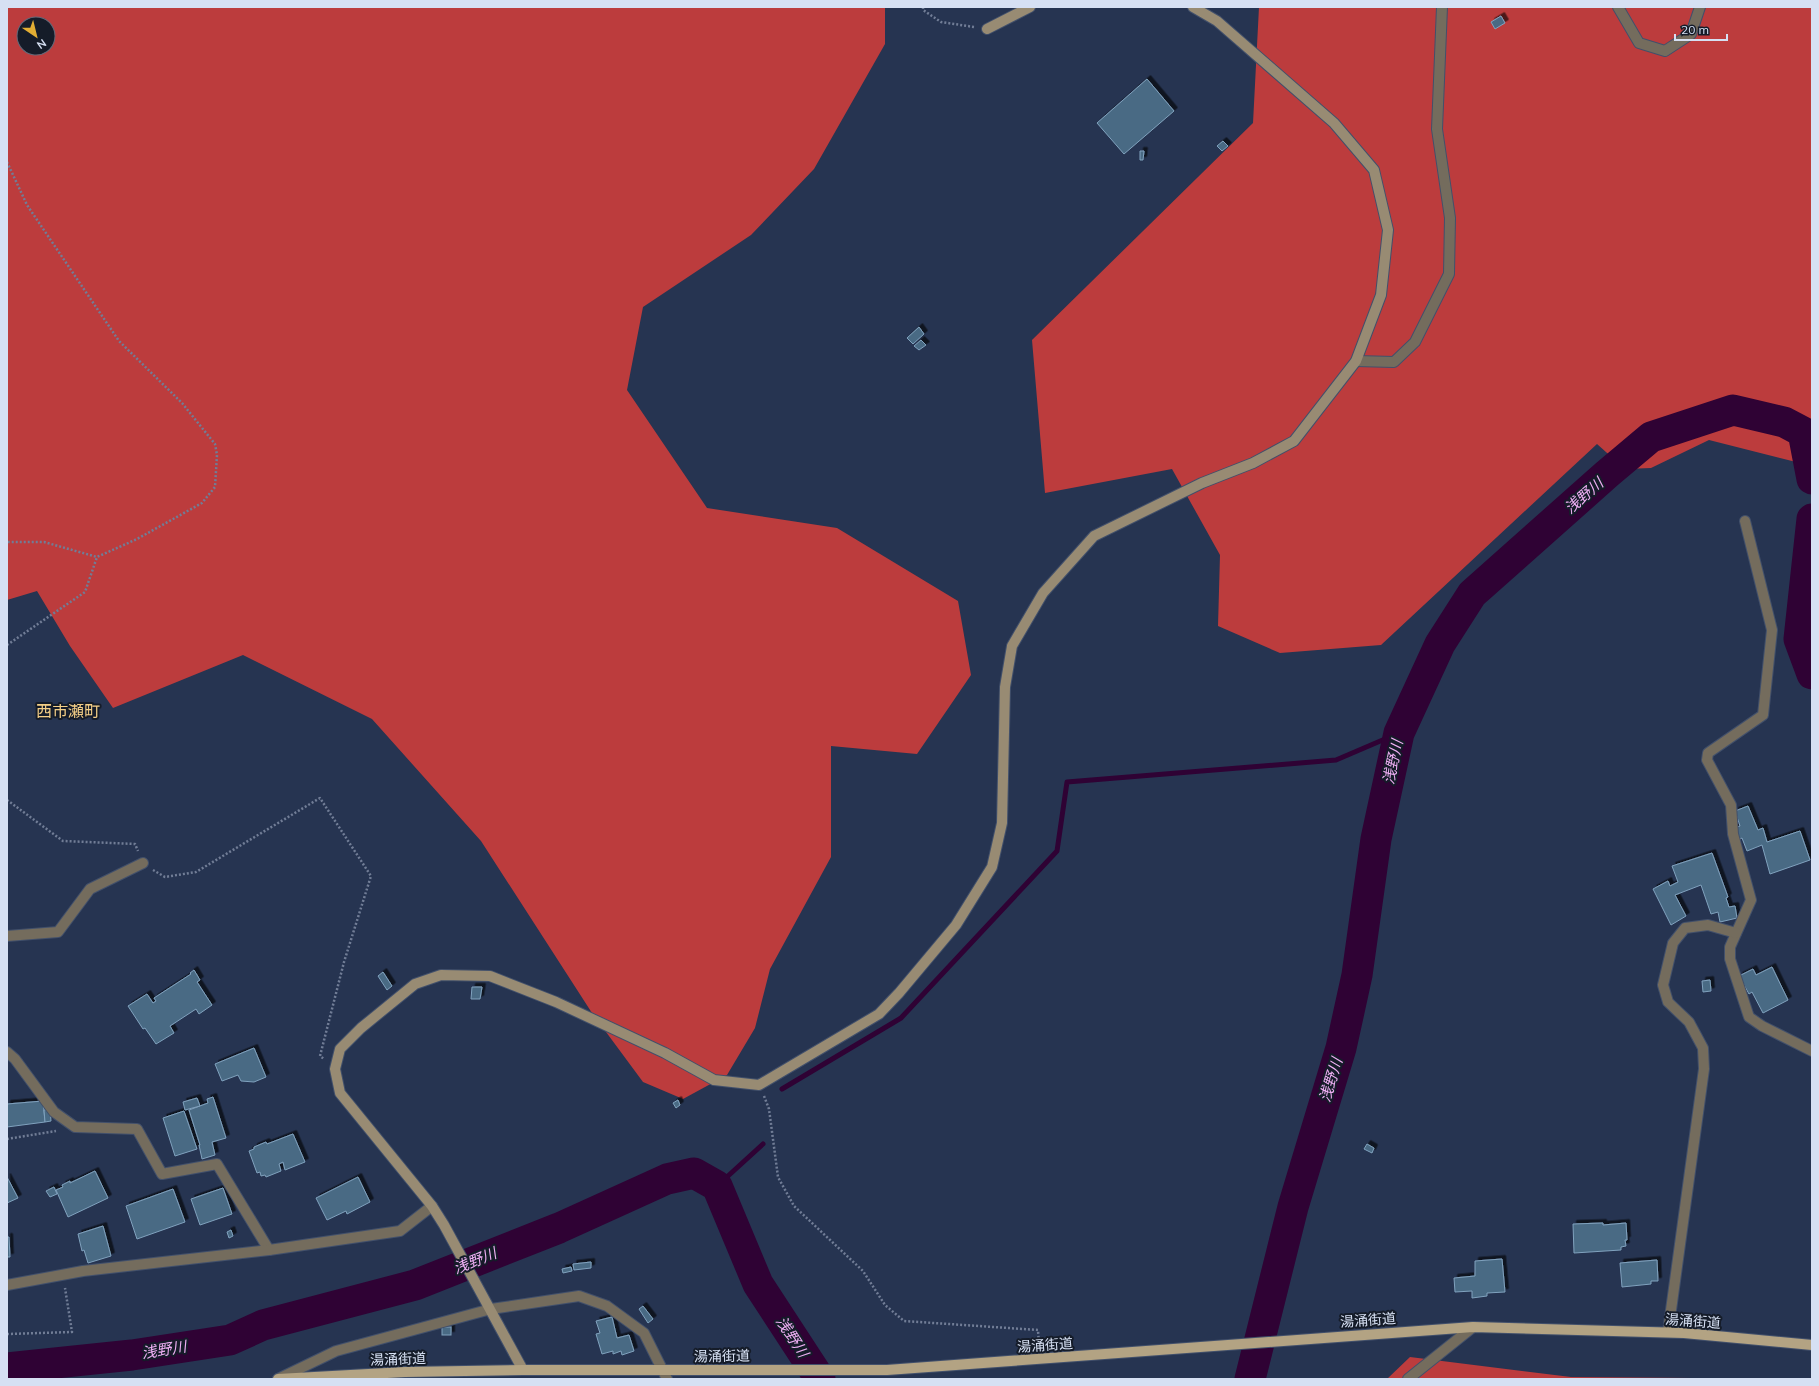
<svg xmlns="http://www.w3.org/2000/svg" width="1819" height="1386" viewBox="0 0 1819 1386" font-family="Mulish,'Noto Sans JP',sans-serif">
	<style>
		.forest { fill: #bc3c3d; fill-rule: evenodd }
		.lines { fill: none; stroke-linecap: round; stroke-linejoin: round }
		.stream { stroke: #2f0234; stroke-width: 5 }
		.river { stroke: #2f0234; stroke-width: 31 }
		.building { fill: #4a6a84; stroke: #80a2be; filter: url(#shadow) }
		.street-casing { stroke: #42506b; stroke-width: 12 }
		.secondary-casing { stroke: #42506b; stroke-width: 12 }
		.primary-casing { stroke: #42506b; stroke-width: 12 }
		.path { stroke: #717d96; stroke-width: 2.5; stroke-dasharray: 2 2; stroke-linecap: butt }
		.street { stroke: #746c5d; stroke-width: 10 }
		.secondary { stroke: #988b73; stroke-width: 10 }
		.primary { stroke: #b3a383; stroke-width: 10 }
		.labels { text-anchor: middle; stroke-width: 4; stroke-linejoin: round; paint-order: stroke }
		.street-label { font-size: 14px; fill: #d6e0f3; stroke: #151c29 }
		.water-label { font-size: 15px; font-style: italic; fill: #efaff4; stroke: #151c29 }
		.quarter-label { font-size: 16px; fill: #f4cf87; stroke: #151c29 }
	</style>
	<defs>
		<filter id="shadow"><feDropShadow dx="3.5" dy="-3.5" stdDeviation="0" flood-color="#0009"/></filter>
	</defs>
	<rect width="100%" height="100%" fill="#263451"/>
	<g class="forest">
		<path d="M7,7h878v37l-71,125 -63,66 -108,72 -16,83 80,118 130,20 121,73 13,74 -54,79 -86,-8v111l-61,112 -15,59 -28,47 -44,24 -40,-17 -51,-69 -111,-172 -109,-122 -129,-64 -130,53 -43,-62 -33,-55 -30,9zM24,24h24v24h-24z"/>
		<path d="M1259,7h553v459l-103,-26 -58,28 -26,1 -28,-25 -216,201 -101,8 -62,-27 2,-71 -48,-86 -127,24 -13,-153 221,-217z"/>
		<path d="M1410,1357l161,20 241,2h-425z"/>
	</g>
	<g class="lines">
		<g class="stream">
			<path d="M782,1089l119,-71 156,-167 10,-69 269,-22 63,-27"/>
			<path d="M717,1186l46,-42"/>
		</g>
		<g class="river">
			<path d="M1812,519l-13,120 13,35"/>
			<path d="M7,1368l125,-13 98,-15 33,-15 152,-40 144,-57 108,-49 27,-6 23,13 41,98 62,95"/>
			<path d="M1250,1379l43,-172 48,-159 16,-73 19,-136 23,-106 41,-89 32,-50 135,-120 44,-37 82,-27 51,12 19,10 9,47"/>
		</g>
	</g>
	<g class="building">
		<path d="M1501,16l4,7 -10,6 -4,-7z"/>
		<path d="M1147,79l27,32 -50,43 -27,-31z"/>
		<path d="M1223,141l5,5 -6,5 -5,-5z"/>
		<path d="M1140,151h4l-1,9h-3z"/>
		<path d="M919,327l5,7 -11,10 -6,-6z"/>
		<path d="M921,340l5,5 -7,5 -5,-4z"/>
		<path d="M1748,806l10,24 5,-2 4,14 33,-11 10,29 -40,14 -8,-29 -15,6 -5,-13 -4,2 -4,-12 6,-2 -5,-15z"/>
		<path d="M1712,853l16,44 -2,1 3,9 6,-1 2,12 -17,4 -2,-10 -7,2 -10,-29 -26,10 11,21 -15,9 -18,-36 15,-8 2,5 8,-4 -6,-16z"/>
		<path d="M1772,967l16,33 -25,13 -11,-21 -3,2 -10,-18 14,-7 3,6z"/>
		<path d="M194,970l6,10 -3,2 15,23 -13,9 -3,-5 -26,17 4,7 -18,11 -11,-16 -2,1 -15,-23 19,-12 6,9 3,-2 -2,-3 37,-24 -1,-1z"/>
		<path d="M383,972l9,14 -5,4 -9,-14z"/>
		<path d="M1710,980l1,11 -8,1 -1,-11z"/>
		<path d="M472,987h10l-2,12h-9z"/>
		<path d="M254,1048l12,29 -12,5 -13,-1 -3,-6 -16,6 -7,-17z"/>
		<path d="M213,1097l13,41 -14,4 3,13 -13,4 -3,-14h1l-11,-35 19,-7 -1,-4z"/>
		<path d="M197,1098l3,8 -15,4 -2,-8z"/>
		<path d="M678,1100l2,5 -4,3 -3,-5z"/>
		<path d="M43,1101l2,21 -38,5v-23z"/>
		<path d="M50,1109l1,12 -6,1 -1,-12z"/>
		<path d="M184,1111l13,38 -22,7 -12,-38z"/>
		<path d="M293,1134l12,28 -20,8 -2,-8 -4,2 2,7 -15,6 -1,-2 -4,1 -1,-4 -3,1 -8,-22 5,-2v-2l12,-5 1,2z"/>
		<path d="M1367,1144l7,4 -2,5 -8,-4z"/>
		<path d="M95,1171l13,27 -40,19 -12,-27 7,-3 -1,-2 8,-4v2z"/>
		<path d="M7,1177l11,21 -11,5z"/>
		<path d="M358,1177l12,25 -23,12 -1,-3 -19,9 -11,-22z"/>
		<path d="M54,1187l3,7 -7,3 -4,-6z"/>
		<path d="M223,1188l9,26 -32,11 -9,-26z"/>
		<path d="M173,1189l12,33 -48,17 -11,-33z"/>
		<path d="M1603,1223v2l23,-2 1,17h-2l1,6 -5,1v3l-47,3 -1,-29z"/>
		<path d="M103,1226l8,30 -23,7 -4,-13 -2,1 -4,-17z"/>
		<path d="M231,1230l2,6 -4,2 -2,-6z"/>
		<path d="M7,1237h2l1,20h-3z"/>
		<path d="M1502,1259l3,33 -18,1v3l-15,2v-7l-17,1 -1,-14 21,-2v-15z"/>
		<path d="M1657,1260l1,21h-7v3l-29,3 -2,-24z"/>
		<path d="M591,1262v6l-17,2 -1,-6z"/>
		<path d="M571,1267l1,4 -9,2 -1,-4z"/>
		<path d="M643,1306l10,13 -5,4 -9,-14z"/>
		<path d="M612,1317l5,21 12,-3 5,16 -12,4 -1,-4 -8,3v-3l-11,3 -6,-20 4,-1 -4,-12z"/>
		<rect x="442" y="1327" width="9" height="8"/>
	</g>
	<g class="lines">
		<g class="street-casing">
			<g id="street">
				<path d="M1618,7l21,36 26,8 26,-17 9,-27"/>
				<path d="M1356,361l38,1 21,-20 34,-68 1,-56 -13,-89 5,-122"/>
				<path d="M1745,521l27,109 -9,85 -55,38 -1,7 24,45 2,29 18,66 -21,47v12l19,58 13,9 50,25"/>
				<path d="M7,936l51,-4 32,-43 53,-26"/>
				<path d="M7,1052l8,7 39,53 21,15 62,2 25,45 55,-10 52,86"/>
				<path d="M7,1285l76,-14 186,-21 131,-19 32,-25"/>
				<path d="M1668,1332l36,-263 -1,-21 -14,-26 -21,-20 -5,-17 10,-42 12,-15 23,-3 28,8"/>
				<path d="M278,1379l58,-28 155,-42 88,-13 28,10 37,27 23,46"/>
				<path d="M1408,1379l65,-52"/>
			</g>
		</g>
		<g class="secondary-casing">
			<g id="secondary">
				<path d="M987,29l43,-22"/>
				<path d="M523,1370l-79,-145 -12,-19 -92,-113 -5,-24 5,-20 21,-21 54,-44 26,-9 49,1 66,26 109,51 49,27 45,5 120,-71 20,-21 57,-68 36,-58 10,-44 3,-136 7,-41 31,-53 51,-57 108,-53 51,-20 41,-22 62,-80 25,-66 7,-65 -14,-60 -40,-47 -117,-102 -24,-14"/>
			</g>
		</g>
		<g class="primary-casing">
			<path id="primary" d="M278,1379l127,-7 118,-2h364l586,-43 211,6 128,12"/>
		</g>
		<g class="path">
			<path d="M923,7v3l18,12 33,5"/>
			<path d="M7,162l20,43 92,136 63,62 33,41 2,11 -2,32 -13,16 -65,36 -40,18 -53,-15h-37"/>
			<path d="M7,645l78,-53 12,-35"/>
			<path d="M7,800l56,41 72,3 3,7"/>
			<path d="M153,870l12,7 31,-5 124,-74 51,78 -27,86 -24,94 4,3"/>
			<path d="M764,1096l5,13 9,68 16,29 69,65 22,34 19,16 134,9 1,15"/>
			<path d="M7,1139l49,-8"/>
			<path d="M7,1334l65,-2 -7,-44"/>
		</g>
		<use href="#street" class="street"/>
		<use href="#secondary" class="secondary"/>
		<use href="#primary" class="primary"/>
	</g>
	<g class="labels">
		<g class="street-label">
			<text transform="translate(1368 1320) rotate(-4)" y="5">湯涌街道</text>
			<text transform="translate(1693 1321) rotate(4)" y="5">湯涌街道</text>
			<text transform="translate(1045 1345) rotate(-4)" y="5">湯涌街道</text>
			<text transform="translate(722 1356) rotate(-1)" y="5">湯涌街道</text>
			<text transform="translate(398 1359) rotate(-2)" y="5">湯涌街道</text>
		</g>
		<g class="water-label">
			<text transform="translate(1584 496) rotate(-41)" y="5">浅野川</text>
			<text transform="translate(1393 762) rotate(-78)" y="5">浅野川</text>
			<text transform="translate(1331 1080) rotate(-73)" y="5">浅野川</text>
			<text transform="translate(475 1261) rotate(-22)" y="5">浅野川</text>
			<text transform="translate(792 1337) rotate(57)" y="5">浅野川</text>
			<text transform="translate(164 1350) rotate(-9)" y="5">浅野川</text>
		</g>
		<g class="quarter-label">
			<text x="68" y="717">西市瀬町</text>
		</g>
	</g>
	<rect width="1819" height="1386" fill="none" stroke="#d6e0f3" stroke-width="16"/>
	<g transform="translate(36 36) rotate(145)"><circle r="19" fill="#151c29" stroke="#626a7a"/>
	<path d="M0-3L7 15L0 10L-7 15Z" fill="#e3ae34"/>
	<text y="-6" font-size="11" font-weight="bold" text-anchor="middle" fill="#d6e0f3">N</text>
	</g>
	<path d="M1675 34v6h52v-6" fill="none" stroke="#d6e0f3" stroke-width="2"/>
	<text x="1681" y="34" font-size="12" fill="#d6e0f3" stroke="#151c29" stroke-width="3" paint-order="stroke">20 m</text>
</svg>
